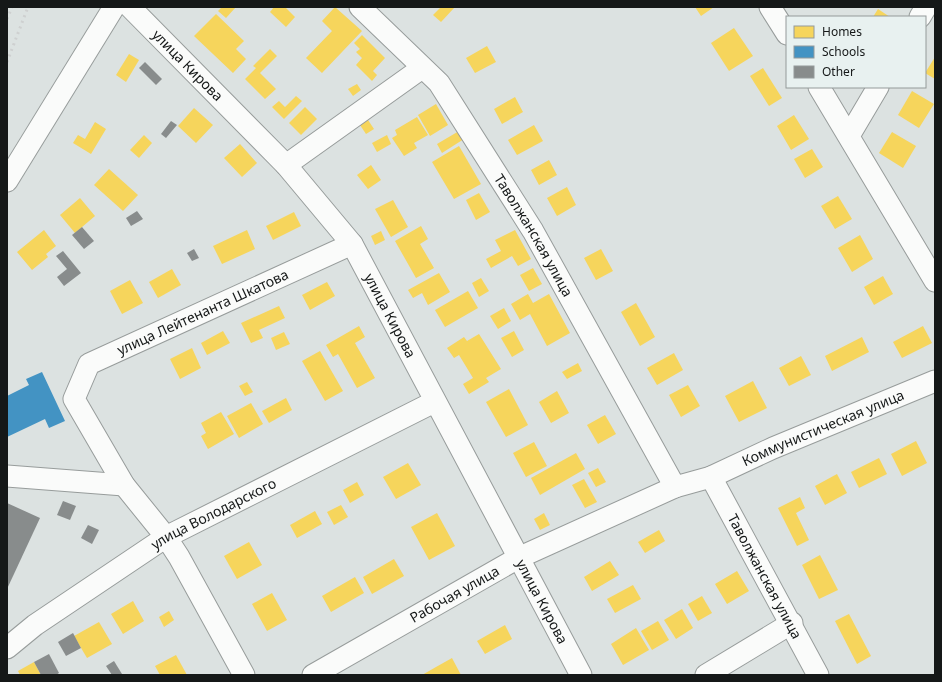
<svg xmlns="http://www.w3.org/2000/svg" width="942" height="682" viewBox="0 0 942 682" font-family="'Noto Sans',sans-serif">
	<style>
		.homes { fill: #f6d55c }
		.schools { fill: #4393c3 }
		.building { fill: #888c8c }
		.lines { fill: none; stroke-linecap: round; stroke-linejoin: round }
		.minor-casing { stroke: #979c9b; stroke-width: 23 }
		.minor { stroke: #fafbfa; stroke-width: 21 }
		.rail { stroke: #ced0d0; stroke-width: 3; stroke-dasharray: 2 4; stroke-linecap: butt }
		.labels { text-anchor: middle; stroke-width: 4; stroke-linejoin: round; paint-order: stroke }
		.street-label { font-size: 14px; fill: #151818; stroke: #e8f1f0 }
	</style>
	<rect width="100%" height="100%" fill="#dce2e1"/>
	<g class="homes">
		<path d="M222,7h14l-10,11 -8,-7z"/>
		<path d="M274,7h11l10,10 -9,10 -16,-15z"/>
		<path d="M335,7l27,24 -40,42 -16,-15 26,-27 -10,-10z"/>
		<path d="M441,7h14l-14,15 -8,-7z"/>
		<path d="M695,7h19l-13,9z"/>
		<path d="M878,9l12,8h-17z"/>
		<path d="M216,14l28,27 -8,8 10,10 -13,14 -39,-37z"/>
		<path d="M734,28l19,28 -24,15 -18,-28z"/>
		<path d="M362,35l23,23 -12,13 4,4 -5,6 -16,-16 6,-7 -6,-6 4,-3 -6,-6z"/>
		<path d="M487,46l9,16 -21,11 -9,-15z"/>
		<path d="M270,49l7,7 -17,17 16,16 -11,10 -20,-20 11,-11 -3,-2z"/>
		<path d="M129,54l10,6 -13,22 -10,-7z"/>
		<path d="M935,57v22l-10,-6z"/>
		<path d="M763,68l19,30 -13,8 -19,-30z"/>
		<path d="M357,84l4,6 -8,6 -5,-7z"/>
		<path d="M912,91l22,13 -15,24 -21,-13z"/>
		<path d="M296,96l6,5 -18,18 -12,-12 7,-6 6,6z"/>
		<path d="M515,97l8,15 -21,12 -8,-15z"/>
		<path d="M436,104l12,21 -18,11 -12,-21z"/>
		<path d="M305,107l12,12 -16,16 -12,-12z"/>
		<path d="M194,108l19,17 -17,18 -18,-17z"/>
		<path d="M794,115l15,24 -18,11 -14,-24z"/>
		<path d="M417,117l11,18 -14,8 3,5 -13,8 -12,-18 5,-3 -2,-5z"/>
		<path d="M368,120l6,9 -8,5 -6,-9z"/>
		<path d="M95,122l11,7 -15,25 -18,-11 5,-8 7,4z"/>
		<path d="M534,125l9,16 -26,14 -9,-15z"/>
		<path d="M459,131l5,8 -22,14 -5,-9z"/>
		<path d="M892,132l24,14 -13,22 -24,-15z"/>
		<path d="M144,135l8,8 -13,15 -9,-8z"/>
		<path d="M387,135l4,9 -14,8 -5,-9z"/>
		<path d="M240,144l17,19 -15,14 -18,-19z"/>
		<path d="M459,146l22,38 -27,15 -22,-37z"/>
		<path d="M812,149l11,18 -18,11 -11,-19z"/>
		<path d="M549,160l8,15 -18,10 -8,-15z"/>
		<path d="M371,165l10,15 -13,9 -11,-14z"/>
		<path d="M109,169l29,26 -15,16 -29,-26z"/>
		<path d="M567,187l9,18 -19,11 -10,-18z"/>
		<path d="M479,193l11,19 -14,8 -10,-20z"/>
		<path d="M838,196l14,23 -17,10 -14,-23z"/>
		<path d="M80,198l15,18 -20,17 -15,-18z"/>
		<path d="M393,200l15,27 -17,10 -16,-28z"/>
		<path d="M294,212l7,14 -28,14 -7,-14z"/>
		<path d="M421,226l7,13 -8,5 14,24 -18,10 -21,-37z"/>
		<path d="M44,230l12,16 -10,8 2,3 -16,13 -15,-18z"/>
		<path d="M247,230l8,19 -33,15 -9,-18z"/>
		<path d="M515,230l16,29 -13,7 -6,-10 -21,12 -5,-9 15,-8 -6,-11z"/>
		<path d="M381,231l4,9 -10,5 -4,-9z"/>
		<path d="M860,235l13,24 -21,13 -14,-24z"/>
		<path d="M601,249l12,22 -17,9 -12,-22z"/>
		<path d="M533,268l9,16 -13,7 -9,-16z"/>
		<path d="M172,269l9,16 -23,13 -9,-16z"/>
		<path d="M439,273l11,19 -22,13 -6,-12 -9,5 -5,-8z"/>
		<path d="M883,276l10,18 -19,11 -10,-18z"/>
		<path d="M481,278l8,13 -10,6 -7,-14z"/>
		<path d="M130,280l13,23 -21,11 -12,-23z"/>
		<path d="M327,282l8,14 -25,14 -8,-15z"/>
		<path d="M468,291l10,17 -33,19 -10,-17z"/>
		<path d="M528,294l5,9 16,-9 21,39 -23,13 -17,-32 -10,6 -9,-16z"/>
		<path d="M636,303l19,34 -15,9 -19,-34z"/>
		<path d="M279,306l6,12 -26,12 4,8 -12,5 -10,-20z"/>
		<path d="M504,308l7,13 -13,8 -8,-13z"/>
		<path d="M359,326l6,11 -10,6 20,35 -18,10 -19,-34 -5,3 -7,-12z"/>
		<path d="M923,326l9,17 -30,15 -9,-16z"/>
		<path d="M223,331l7,12 -23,12 -6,-12z"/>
		<path d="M514,331l10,19 -12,7 -11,-19z"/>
		<path d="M284,332l6,12 -14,6 -5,-12z"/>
		<path d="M479,334l22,35 -15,9 3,4 -20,12 -6,-10 10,-6 -14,-23 -5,3 -7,-10 17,-11 3,4z"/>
		<path d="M862,337l7,15 -37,19 -7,-15z"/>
		<path d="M192,348l9,20 -21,11 -10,-20z"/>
		<path d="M320,351l23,40 -18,10 -23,-40z"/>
		<path d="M674,353l9,17 -26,15 -10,-17z"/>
		<path d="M801,356l10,19 -22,11 -10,-18z"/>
		<path d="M578,363l4,8 -15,8 -5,-7z"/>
		<path d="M753,381l14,27 -28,14 -14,-26z"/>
		<path d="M247,382l6,10 -8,4 -6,-10z"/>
		<path d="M688,385l12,21 -19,11 -12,-22z"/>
		<path d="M509,389l19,36 -22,12 -20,-35z"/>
		<path d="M557,391l12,22 -18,10 -12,-21z"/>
		<path d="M286,398l6,12 -23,13 -7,-12z"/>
		<path d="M251,403l12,21 -24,14 -12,-22z"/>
		<path d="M221,412l13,22 -26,15 -7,-13 5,-3 -5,-10z"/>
		<path d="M605,415l11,19 -18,10 -11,-19z"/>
		<path d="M916,441l11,22 -25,13 -11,-22z"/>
		<path d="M534,442l13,24 -21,11 -13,-24z"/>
		<path d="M576,453l9,16 -45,26 -9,-17z"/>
		<path d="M879,458l8,16 -28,14 -8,-16z"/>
		<path d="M408,463l13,22 -25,14 -13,-22z"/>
		<path d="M598,468l8,14 -10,5 -8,-14z"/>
		<path d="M837,474l10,19 -22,12 -10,-19z"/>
		<path d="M584,479l13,23 -12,6 -13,-23z"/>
		<path d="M357,482l7,13 -14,8 -7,-13z"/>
		<path d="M800,497l5,11 -9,5 13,27 -12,6 -19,-38z"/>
		<path d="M341,505l7,12 -14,8 -7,-13z"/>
		<path d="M315,511l7,13 -25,14 -7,-13z"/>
		<path d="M437,513l18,33 -26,14 -18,-33z"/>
		<path d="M544,513l6,12 -10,5 -6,-11z"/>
		<path d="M659,530l6,11 -20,12 -7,-11z"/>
		<path d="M249,542l13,23 -25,14 -13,-23z"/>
		<path d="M820,555l18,35 -19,9 -17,-34z"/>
		<path d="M394,559l10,17 -32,18 -9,-17z"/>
		<path d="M610,561l9,14 -27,16 -8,-14z"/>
		<path d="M737,571l12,20 -22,13 -12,-20z"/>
		<path d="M355,577l9,16 -33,19 -9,-16z"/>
		<path d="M633,585l8,14 -26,14 -8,-14z"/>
		<path d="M272,593l15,27 -20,11 -15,-27z"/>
		<path d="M702,596l10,17 -14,8 -10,-17z"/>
		<path d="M133,601l11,20 -21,13 -12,-20z"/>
		<path d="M682,609l11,19 -17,11 -12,-19z"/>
		<path d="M169,611l5,9 -10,7 -5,-10z"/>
		<path d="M849,614l22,42 -14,8 -22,-43z"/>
		<path d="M658,621l11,19 -17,10 -11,-19z"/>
		<path d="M99,622l13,22 -25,14 -13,-22z"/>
		<path d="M505,625l7,14 -27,15 -8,-13z"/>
		<path d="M636,628l13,22 -26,15 -12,-21z"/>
		<path d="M176,655l11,20h-27l-5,-9z"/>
		<path d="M452,658l9,17h-39l14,-8z"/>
		<path d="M34,662l7,13h-21l-2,-4z"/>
	</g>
	<path class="schools" d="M42,372l23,49 -16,7 -4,-9 -38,18v-41l22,-11 -3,-6z"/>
	<g class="building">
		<path d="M145,62l17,17 -6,6 -17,-17z"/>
		<path d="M171,121l6,4 -11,13 -5,-4z"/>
		<path d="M137,211l6,8 -12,7 -5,-8z"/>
		<path d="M82,227l12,14 -10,8 -12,-14z"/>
		<path d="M194,249l5,9 -7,3 -5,-8z"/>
		<path d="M63,251l18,22 -17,13 -7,-9 10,-8 -11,-13z"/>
		<path d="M63,501l13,5 -6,14 -13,-5z"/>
		<path d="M7,503l33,15 -33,71z"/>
		<path d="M88,525l11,5 -7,14 -11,-6z"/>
		<path d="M73,633l8,15 -15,8 -8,-14z"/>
		<path d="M49,654l10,19 -3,2h-15l-7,-13z"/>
		<path d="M114,661l8,13 -2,1h-8l-6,-9z"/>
	</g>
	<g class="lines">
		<g class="minor-casing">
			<g id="minor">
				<path id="s1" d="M130,7l156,158 66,79 229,431"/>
				<path id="s2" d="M360,7l79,76 94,148 142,256"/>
				<path d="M770,7l17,27"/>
				<path d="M920,17l6,-10"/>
				<path d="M819,87l116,194"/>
				<path d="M849,136l29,-49"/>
				<path d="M286,165l136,-97"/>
				<path d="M7,181l107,-174"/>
				<path d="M7,476l117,9"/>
				<path id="s3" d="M711,477l107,198"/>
				<path id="s4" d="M7,648l28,-23 131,-88 268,-135"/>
				<path id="s5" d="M244,675l-65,-118 -13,-20 -42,-52 -50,-86 15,-35 263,-120"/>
				<path id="s6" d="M313,675l205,-117 157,-71 36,-10 62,-29 162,-67"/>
				<path d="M706,675l86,-52"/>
			</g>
		</g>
		<use href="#minor" class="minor"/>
		<g class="rail">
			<path d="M7,19l5,-12"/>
			<path d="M7,62l21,-55"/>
		</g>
	</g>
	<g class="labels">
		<g class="street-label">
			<text dy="5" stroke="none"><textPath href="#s1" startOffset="82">улица Кирова</textPath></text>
			<text dy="5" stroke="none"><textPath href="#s2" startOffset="289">Таволжанская улица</textPath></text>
			<text dy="5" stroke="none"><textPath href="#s5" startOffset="488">улица Лейтенанта Шкатова</textPath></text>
			<text dy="5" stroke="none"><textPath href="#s1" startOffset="406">улица Кирова</textPath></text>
			<text dy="5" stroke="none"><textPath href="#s6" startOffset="568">Коммунистическая улица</textPath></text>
			<text dy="5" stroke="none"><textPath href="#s4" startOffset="247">улица Володарского</textPath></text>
			<text dy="5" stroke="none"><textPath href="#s3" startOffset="113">Таволжанская улица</textPath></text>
			<text dy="5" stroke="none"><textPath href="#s6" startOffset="163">Рабочая улица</textPath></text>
			<text dy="5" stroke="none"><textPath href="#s1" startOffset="730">улица Кирова</textPath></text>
		</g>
	</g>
	<rect width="942" height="682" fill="none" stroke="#151818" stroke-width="16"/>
	<rect x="786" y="16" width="140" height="72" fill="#e8f1f0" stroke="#949a9a"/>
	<rect x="794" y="26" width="20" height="12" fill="#f6d55c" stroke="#949a9a"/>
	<text x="822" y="36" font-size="12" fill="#151818">Homes</text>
	<rect x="794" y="46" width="20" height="12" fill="#4393c3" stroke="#949a9a"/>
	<text x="822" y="56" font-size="12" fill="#151818">Schools</text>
	<rect x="794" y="66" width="20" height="12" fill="#888c8c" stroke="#949a9a"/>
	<text x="822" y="76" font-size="12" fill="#151818">Other</text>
</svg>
